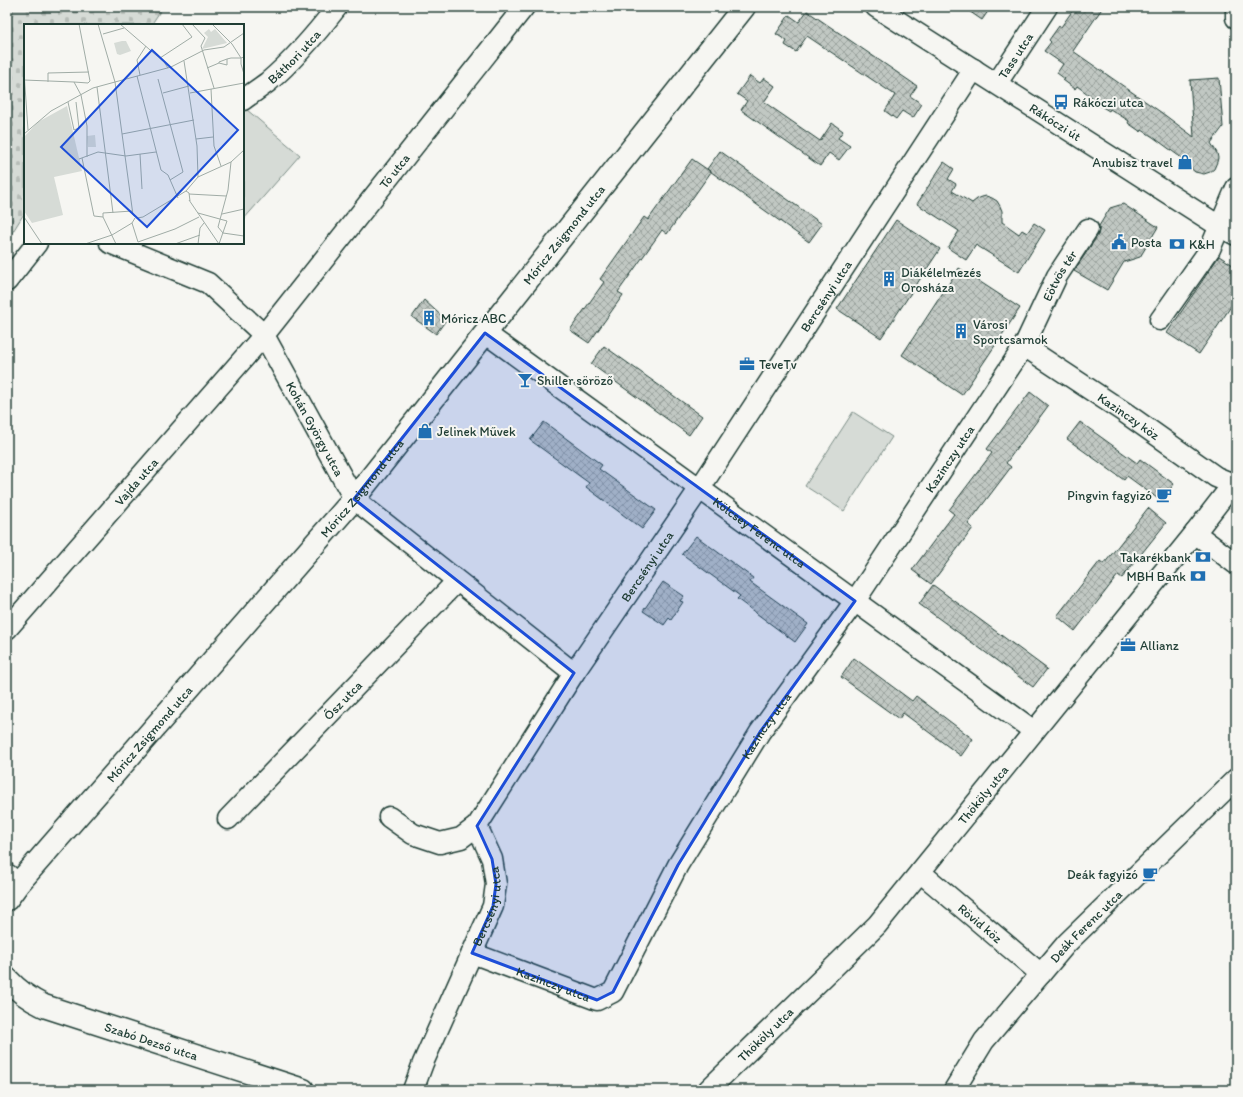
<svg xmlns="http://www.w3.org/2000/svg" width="1243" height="1097" viewBox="0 0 1243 1097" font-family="Itim,sans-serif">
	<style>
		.green { fill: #d6dbd6; stroke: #7a8c85 }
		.cemetery { fill: url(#cemetery-stones); stroke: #7a8c85 }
		.building { fill: url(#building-cross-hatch); stroke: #1f3d34 }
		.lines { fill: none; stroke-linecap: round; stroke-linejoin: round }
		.minor-casing { stroke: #1f3d34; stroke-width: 23 }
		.major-casing { stroke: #1f3d34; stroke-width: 25 }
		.minor { stroke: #f6f6f2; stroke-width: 20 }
		.major { stroke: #f6f6f2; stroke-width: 22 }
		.marked { fill: #1d4ed8; fill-opacity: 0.2; stroke: #1d4ed8; stroke-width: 3; stroke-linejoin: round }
		.labels { text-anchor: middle; stroke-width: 4; stroke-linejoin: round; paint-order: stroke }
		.street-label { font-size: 13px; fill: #1f3d34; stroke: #f6f6f2 }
		.poi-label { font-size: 13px; fill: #1f3d34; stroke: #f6f6f2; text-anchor: start }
		.inset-road { fill: none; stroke: #a0aca6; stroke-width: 1 }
		.view { fill: #1d4ed8; fill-opacity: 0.15; stroke: #1d4ed8; stroke-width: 2 }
		.inset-edge { fill: none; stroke: #1f3d34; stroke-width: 2 }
	</style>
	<defs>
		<pattern id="cemetery-stones" width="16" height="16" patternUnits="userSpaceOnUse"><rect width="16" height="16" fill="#d6dbd6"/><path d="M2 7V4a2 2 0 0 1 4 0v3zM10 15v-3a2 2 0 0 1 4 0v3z" fill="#b7bdb8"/></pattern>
		<pattern id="building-cross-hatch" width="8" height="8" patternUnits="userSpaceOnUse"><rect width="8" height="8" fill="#c1c8c3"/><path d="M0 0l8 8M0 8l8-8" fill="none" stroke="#9ca49f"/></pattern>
	</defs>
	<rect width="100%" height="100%" fill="#f6f6f2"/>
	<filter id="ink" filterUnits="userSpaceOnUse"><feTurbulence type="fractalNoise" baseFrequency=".025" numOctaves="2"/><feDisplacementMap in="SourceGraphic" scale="8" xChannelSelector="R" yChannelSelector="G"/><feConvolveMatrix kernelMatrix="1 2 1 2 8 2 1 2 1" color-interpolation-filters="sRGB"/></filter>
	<g filter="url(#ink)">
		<g class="green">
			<path d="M246,109l54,46 -57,65v-108z"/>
			<path d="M853,412l39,25 -48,74 -39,-25z"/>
		</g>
		<path class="cemetery" d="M7,7h156l-12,18h-126v187l-18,29z"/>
		<g class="building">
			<path d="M963,7h28l-9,13z"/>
			<path d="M1075,7h28l-30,44 89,62 32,24 -4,-57 29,-2 4,49 -12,16 6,10 1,5 -1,4 -3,7 -4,3 -6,2 -9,-2 -6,-5 -2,-5 -34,-25 -11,-7 -1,2 -13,-9 1,-2 -19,-12 -1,2 -15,-9 2,-2 -19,-14 -2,3 -12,-9 2,-1 -8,-6 6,-9 -19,-13 7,-9 -2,-2 10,-14 2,1z"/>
			<path d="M807,11l110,75 -7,10 12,8 -9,14 -11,-7 -6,8 -11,-8 10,-16 -88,-59 -11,16 -11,-7 2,-4 -11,-7 13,-19 10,7z"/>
			<path d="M750,76l10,7 4,-5 11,8 -11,16 56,39 12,-18 11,8 -5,7 12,8 -11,14 -10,-7 -9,13 -79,-56 6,-9 -10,-7z"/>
			<path d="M720,151l102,73 -13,18 -102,-73z"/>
			<path d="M692,159l19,13 -44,62 -5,-4 -44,62 5,3 -34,48 -19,-13 34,-48 -4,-3 44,-62 4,3z"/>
			<path d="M944,162l10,7 -6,10 8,5 -4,7 20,12 5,-4 5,-2 4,-1 6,2 5,3 3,5 2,5v11l17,12 3,-4 5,3 7,-10 11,7 -26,42 -43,-27 -10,15 -18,-12 11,-17 -42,-27z"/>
			<path d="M1123,204l35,23 -18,30 -16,5 -17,28 -33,-19 24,-36 1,-5v-4l11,-18z"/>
			<path d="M896,220l44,29 -59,89 -44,-29z"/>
			<path d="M1219,256l17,11v32l-37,55 -32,-21z"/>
			<path d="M959,268l61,40 -58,87 -60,-40z"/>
			<path d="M424,300l22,20 -10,14 -24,-17z"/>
			<path d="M604,346l98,70 -13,19 -98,-71z"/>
			<path d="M1030,392l18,14 -42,57 5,4 -43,57 5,4 -42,56 -19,-14 42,-56 -5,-4 43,-57 -5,-4z"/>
			<path d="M544,422l58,43 -3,4 57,41 -14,19 -56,-42 3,-4 -59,-43z"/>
			<path d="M1080,422l57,41 3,-4 34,25 -13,17 -34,-25 -3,4 -57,-41z"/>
			<path d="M1148,508l18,15 -44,55 -4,-3 -43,56 -18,-15 43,-55 4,3z"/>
			<path d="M696,536l57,42 -3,4 58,42 -13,18 -58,-43 3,-3 -58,-42z"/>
			<path d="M663,582l21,14 -4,5 3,1 -12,18 -2,-2 -5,7 -21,-14z"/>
			<path d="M933,585l114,84 -14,18 -114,-83z"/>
			<path d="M854,658l58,43 4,-5 57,43 -12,17 -58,-43 -4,6 -58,-42z"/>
		</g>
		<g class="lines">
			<g class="minor-casing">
				<g id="minor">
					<path id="s1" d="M876,7l343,219 17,9"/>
					<path d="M1236,7v11"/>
					<path id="s2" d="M997,83l50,-76"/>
					<path id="s3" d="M243,100c8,-6 17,-12 25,-18 26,-22 48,-48 69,-75"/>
					<path id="s4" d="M110,243l98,40 56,52 90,164 220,174"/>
					<path d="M7,281l30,-38"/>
					<path d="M1160,320l50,-71 26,-61"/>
					<path id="s5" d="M485,333l549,398"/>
					<path id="s6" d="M1024,346l100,66 92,65 17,7"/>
					<path d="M1195,533l41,31"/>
					<path id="s7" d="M7,629l257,-294 260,-328"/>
					<path d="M389,817l24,17 27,9 21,-5 16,-12"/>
					<path id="s8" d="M228,819l229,-238"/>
					<path id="s9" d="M920,872l121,102"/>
					<path d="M7,874l11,10"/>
					<path id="s10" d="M472,953l125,47 16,-8 65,-127 82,-133 95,-131 169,-255 33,-70 31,-47"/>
					<path id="s11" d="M413,1090l10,-27 70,-157 3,-22 -4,-25 -15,-33 97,-153 126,-185 274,-419"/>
					<path id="s12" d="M708,1090l169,-165 318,-392 41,-53"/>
					<path id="s13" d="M954,1090l30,-49 83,-98 169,-164"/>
				</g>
			</g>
			<g class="major-casing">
				<g id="major">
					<path id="s14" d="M7,899l11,-15 336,-385 390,-492"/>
					<path id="s15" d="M7,979c11,12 22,20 37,27l259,84"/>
				</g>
			</g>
			<use href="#minor" class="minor"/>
			<use href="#major" class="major"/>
		</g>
	</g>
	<path class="marked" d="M485,333l370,268 -95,131 -82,133 -65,127 -16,8 -125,-47 21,-47 3,-22 -4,-25 -15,-33 97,-153 -220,-174z"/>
	<defs>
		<g id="bus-bare" transform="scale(1.2)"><path d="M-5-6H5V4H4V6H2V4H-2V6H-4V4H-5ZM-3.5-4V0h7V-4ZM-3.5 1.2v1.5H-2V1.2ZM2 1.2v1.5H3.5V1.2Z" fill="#1f6fb2" stroke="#f6f6f2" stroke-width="2.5" paint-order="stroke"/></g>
		<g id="shop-bare" transform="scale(1.2)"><path d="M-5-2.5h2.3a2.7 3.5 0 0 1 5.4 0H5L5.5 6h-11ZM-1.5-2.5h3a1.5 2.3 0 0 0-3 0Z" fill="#1f6fb2" stroke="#f6f6f2" stroke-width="2.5" paint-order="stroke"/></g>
		<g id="civic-bare" transform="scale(1.2)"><path d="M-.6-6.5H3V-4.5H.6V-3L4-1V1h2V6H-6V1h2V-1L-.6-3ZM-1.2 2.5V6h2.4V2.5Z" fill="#1f6fb2" stroke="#f6f6f2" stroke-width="2.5" paint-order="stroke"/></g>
		<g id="bank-bare" transform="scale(1.2)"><path d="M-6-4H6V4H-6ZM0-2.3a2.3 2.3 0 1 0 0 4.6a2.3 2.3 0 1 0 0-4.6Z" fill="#1f6fb2" stroke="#f6f6f2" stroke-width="2.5" paint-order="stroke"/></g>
		<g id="building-bare" transform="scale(1.2)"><path d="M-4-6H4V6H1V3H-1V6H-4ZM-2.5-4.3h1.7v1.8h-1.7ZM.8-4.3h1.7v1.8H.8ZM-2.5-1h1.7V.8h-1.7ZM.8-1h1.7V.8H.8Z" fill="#1f6fb2" stroke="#f6f6f2" stroke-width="2.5" paint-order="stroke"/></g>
		<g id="office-bare" transform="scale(1.2)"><path d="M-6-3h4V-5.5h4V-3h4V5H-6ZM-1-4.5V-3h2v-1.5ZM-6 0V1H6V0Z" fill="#1f6fb2" stroke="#f6f6f2" stroke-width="2.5" paint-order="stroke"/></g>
		<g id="bar-bare" transform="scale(1.2)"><path d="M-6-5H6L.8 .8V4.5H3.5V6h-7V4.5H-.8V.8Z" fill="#1f6fb2" stroke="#f6f6f2" stroke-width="2.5" paint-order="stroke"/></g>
		<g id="cafe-bare" transform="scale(1.2)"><path d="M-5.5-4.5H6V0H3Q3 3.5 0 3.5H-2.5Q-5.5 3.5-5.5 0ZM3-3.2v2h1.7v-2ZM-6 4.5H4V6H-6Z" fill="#1f6fb2" stroke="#f6f6f2" stroke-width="2.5" paint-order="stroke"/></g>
	</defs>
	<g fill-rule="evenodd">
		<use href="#bus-bare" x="1061" y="102"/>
		<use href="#shop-bare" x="1185" y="162"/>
		<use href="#civic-bare" x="1119" y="242"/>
		<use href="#bank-bare" x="1177" y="244"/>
		<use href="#building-bare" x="889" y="279"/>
		<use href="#building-bare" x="429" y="318"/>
		<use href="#building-bare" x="961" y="331"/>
		<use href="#office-bare" x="747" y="364"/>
		<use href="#bar-bare" x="525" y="380"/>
		<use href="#shop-bare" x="425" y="431"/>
		<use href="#cafe-bare" x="1164" y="495"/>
		<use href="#bank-bare" x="1203" y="557"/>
		<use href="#bank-bare" x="1198" y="576"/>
		<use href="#office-bare" x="1128" y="645"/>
		<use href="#cafe-bare" x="1150" y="874"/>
	</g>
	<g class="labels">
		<g class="street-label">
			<text dy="5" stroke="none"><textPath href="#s2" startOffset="33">Tass utca</textPath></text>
			<text dy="5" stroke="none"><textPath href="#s3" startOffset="67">Báthori utca</textPath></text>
			<text dy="5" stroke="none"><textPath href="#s1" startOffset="213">Rákóczi út</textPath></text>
			<text dy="5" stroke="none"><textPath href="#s7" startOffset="600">Tó utca</textPath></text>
			<text dy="5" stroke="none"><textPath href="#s14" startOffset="867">Móricz Zsigmond utca</textPath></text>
			<text dy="5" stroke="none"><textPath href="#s10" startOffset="997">Eötvös tér</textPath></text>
			<text dy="5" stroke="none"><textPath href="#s11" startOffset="919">Bercsényi utca</textPath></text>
			<text dy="5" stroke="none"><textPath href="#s6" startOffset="126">Kazinczy köz</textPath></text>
			<text dy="5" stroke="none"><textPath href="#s4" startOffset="289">Kohán György utca</textPath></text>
			<text dy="5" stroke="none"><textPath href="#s10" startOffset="783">Kazinczy utca</textPath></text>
			<text dy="5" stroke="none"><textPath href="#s7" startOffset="196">Vajda utca</textPath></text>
			<text dy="5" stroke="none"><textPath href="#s14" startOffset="543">Móricz Zsigmond utca</textPath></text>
			<text dy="5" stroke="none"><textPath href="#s5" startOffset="339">Kölcsey Ferenc utca</textPath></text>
			<text dy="5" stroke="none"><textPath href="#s11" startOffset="595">Bercsényi utca</textPath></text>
			<text dy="5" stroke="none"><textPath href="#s8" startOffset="165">Ősz utca</textPath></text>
			<text dy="5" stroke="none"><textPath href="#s10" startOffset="459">Kazinczy utca</textPath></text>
			<text dy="5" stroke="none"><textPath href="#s14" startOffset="218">Móricz Zsigmond utca</textPath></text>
			<text dy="5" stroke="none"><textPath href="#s12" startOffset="404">Thököly utca</textPath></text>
			<text dy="5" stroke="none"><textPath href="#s11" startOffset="199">Bercsényi utca</textPath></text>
			<text dy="5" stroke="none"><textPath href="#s9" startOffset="79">Rövid köz</textPath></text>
			<text dy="5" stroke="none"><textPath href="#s13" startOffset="211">Deák Ferenc utca</textPath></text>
			<text dy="5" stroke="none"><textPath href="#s10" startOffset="87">Kazinczy utca</textPath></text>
			<text dy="5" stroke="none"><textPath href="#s12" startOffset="80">Thököly utca</textPath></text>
			<text dy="5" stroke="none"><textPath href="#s15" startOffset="159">Szabó Dezső utca</textPath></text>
		</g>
		<g class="poi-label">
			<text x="1073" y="107">Rákóczi utca</text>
			<text x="1173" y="167" text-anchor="end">Anubisz travel</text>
			<text x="1131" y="247">Posta</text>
			<text x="1189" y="249">K&amp;H</text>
			<text x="901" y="277">Diákélelmezés<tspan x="901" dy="15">Orosháza</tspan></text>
			<text x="441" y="323">Móricz ABC</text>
			<text x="973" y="329">Városi<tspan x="973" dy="15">Sportcsarnok</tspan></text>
			<text x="759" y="369">TeveTv</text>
			<text x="537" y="385">Shiller söröző</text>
			<text x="437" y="436">Jelinek Művek</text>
			<text x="1152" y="500" text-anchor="end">Pingvin fagyizó</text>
			<text x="1191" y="562" text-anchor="end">Takarékbank</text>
			<text x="1186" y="581" text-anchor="end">MBH Bank</text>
			<text x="1140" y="650">Allianz</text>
			<text x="1138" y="879" text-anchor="end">Deák fagyizó</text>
		</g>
	</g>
	<g transform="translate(24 24)">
		<rect width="220" height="220" fill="#f6f6f2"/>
		<path d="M185,5l2,3 4,-3 12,14 -25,6 6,-12 -4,-4zM98,17h4l5,10 -11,4 -3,-1 -3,-11zM71,111l1,12h-8l-1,-11z" fill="#d6dbd6"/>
		<path d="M43,82l15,65 -28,6 9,38 -31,8 -8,-12v-74l14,-15z" fill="#d6dbd6"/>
		<path class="inset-road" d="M74,0l17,58 18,133 4,3 6,-1 43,-26 3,2 1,8M96,0l44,38 4,6M168,0l13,14 -4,8 13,42M188,0l20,20 9,14h-10l-4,1 -8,3v1l8,2v-6M79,10l21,-6M220,33l-3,1v6l3,10M136,34l32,-21 -10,-13M160,37l13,85 1,31M183,44l12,-5M0,48l4,58M116,51l-3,-15 9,-14M113,52l24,94 7,5 10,23M134,55l25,93 -13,8M0,56l50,2 7,13M24,58v-9l41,-1M50,58l14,1 2,-2 -11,-57M91,58l56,-15 33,-17 20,-3 20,-14M73,63l16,126M187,65l3,57 7,20M139,69l26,-7M166,69l54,-10M57,71l6,31v31M44,78l6,28 5,-2 -3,-26M0,110l27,-23 42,-23 22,-6M98,110l72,-14M172,115l17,-2M116,130l2,35M58,134l12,58 9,1M55,135l19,-7 28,4 30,-4M207,138l-3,28 -10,37 5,6 21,3M162,167l12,-14 33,-15 13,-12M165,170l37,2M165,176l30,44M174,189l29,8 -8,23M198,190l22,-5M0,193l18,27M79,193v-4l29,-2M79,193l13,27M108,199l6,19M114,218l37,-13 24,-12M61,220l27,-9 20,-12 3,-5M151,220l25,-9M174,220l2,-16 4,-5"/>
		<path class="view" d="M128,26l86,80 -91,97 -86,-80z"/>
		<rect width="220" height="220" class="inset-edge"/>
	</g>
	<rect width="1243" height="1097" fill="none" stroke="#f6f6f2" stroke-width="24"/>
	<rect x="12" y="12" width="1219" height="1073" fill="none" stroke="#1f3d34" stroke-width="1.5" filter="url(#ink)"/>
</svg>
